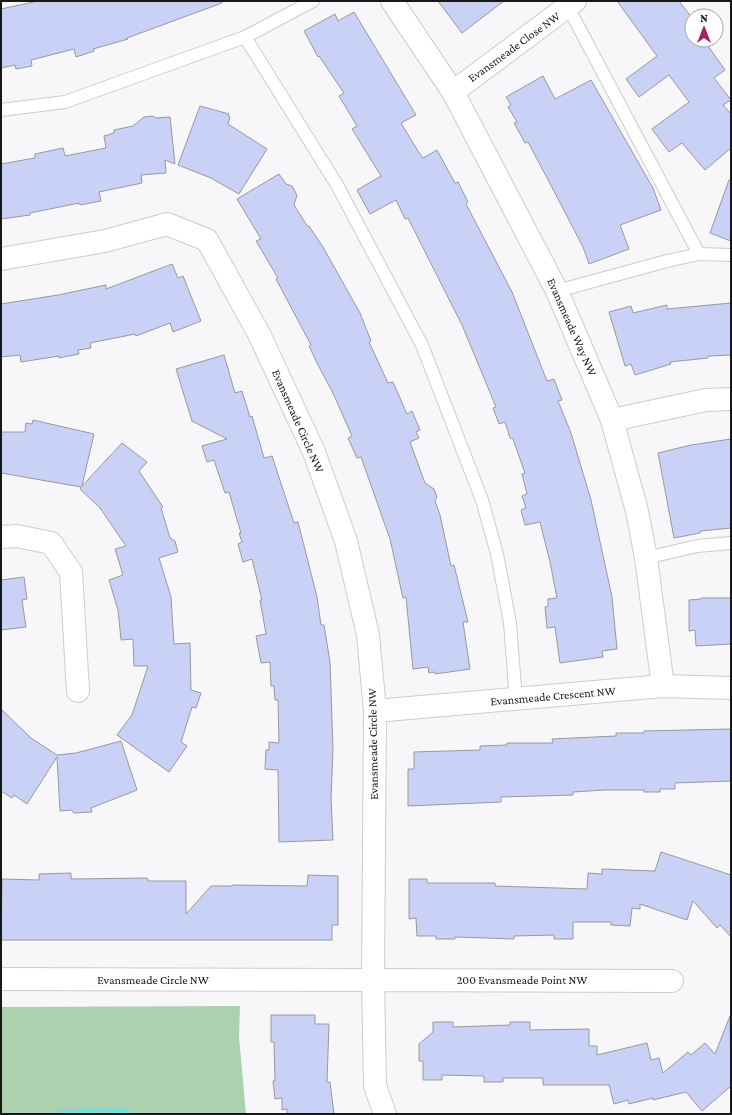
<svg xmlns="http://www.w3.org/2000/svg" width="732" height="1115" viewBox="0 0 732 1115" font-family="'Crimson Pro',serif">
	<style>
		.green { fill: #abd1ae }
		.water { fill: #81d8d8 }
		.building { fill: #c9d2f6; stroke: #99999b }
		.lines { fill: none; stroke-linecap: round; stroke-linejoin: round }
		.service-casing { stroke: #cbcccd; stroke-width: 14 }
		.minor-casing { stroke: #cbcccd; stroke-width: 24 }
		.service { stroke: #fff; stroke-width: 12 }
		.minor { stroke: #fff; stroke-width: 22 }
		.labels { text-anchor: middle; stroke-width: 3; stroke-linejoin: round; paint-order: stroke }
		.street-label { font-size: 12px; fill: #171717; stroke: #fff }
	</style>
	<rect width="100%" height="100%" fill="#f7f7f9"/>
	<path class="green" d="M240,1006l-1,31 7,77h-245v-107z"/>
	<path class="water" d="M88,1108h37l12,6h-88l5,-3z"/>
	<g class="building">
		<path d="M38,1h183l1,2 -95,35 1,1 -35,10 1,2 -18,6 -2,-8 -43,11 1,6 -16,3 -1,-4 -14,3v-59z"/>
		<path d="M438,1h66l-42,32z"/>
		<path d="M617,1h62l13,17v22h17l3,4 -4,2 17,24 -11,8 17,22 -8,5 8,9v34l-26,22 -23,-27 -13,9 -17,-23 37,-27 -20,-27 -30,22 -13,-18 31,-23z"/>
		<path d="M354,12l62,103 -15,8 17,28 5,7 14,-8 18,33 3,-1 10,20 -2,2 46,88 35,89 7,-2 8,21 -4,1 13,32 20,67 21,97 5,52 -15,2 1,6 -43,6 -5,-36 -8,1 -2,-21 3,-1v-7l9,-1 -7,-36 -10,-40 -15,3 -4,-15 5,-2 -4,-12 5,-2 -5,-20 3,-1 -12,-34 -3,-1 -5,-16 -6,2 -6,-16 3,-1 -34,-82 -54,-107 -3,1 -9,-19 -26,14 -13,-24 24,-14 -29,-47 5,-3 -18,-30 5,-3 -25,-37 -1,1 -14,-26 31,-17 3,7z"/>
		<path d="M543,76l12,23 36,-19 62,108 8,22 -41,15 9,24 -40,15 -6,-17 -27,-52 -28,-53 -3,1 -11,-20 3,-1 -9,-15 3,-2 -5,-8z"/>
		<path d="M200,106l29,8 -1,2 2,1 -2,7 39,25 -28,45 -28,-16 -33,-13z"/>
		<path d="M152,116l4,2 14,-1 5,47 -10,-4 1,13 -25,2 1,8 -43,9 2,9 -21,4 -1,-2 -49,10v2l-29,4v-55l34,-6v-4l28,-6 2,8 41,-8 -2,-12 10,-3v-3l19,-4 11,-9z"/>
		<path d="M279,174l7,10 6,2 5,9 -3,10 14,22 1,-1 14,21 37,66 11,28 -2,1 19,41 5,-1 14,32 5,-3 8,19 -4,2 3,6 -9,4 15,41 9,6 3,8 -2,4 5,14 11,51 3,-1 14,57h-5l7,47 -35,5v-2l-6,1 -1,-6 -15,2 -7,-72 -3,1 -13,-59 -29,-82 -4,1 -9,-20 4,-2 -20,-45 -14,-26 -9,-19 2,-1 -35,-66 2,-1 -22,-37 5,-2 -24,-40z"/>
		<path d="M729,180h2v61l-21,-8z"/>
		<path d="M172,264l6,14 5,-2 18,45 -28,11 -3,-9 -34,13 -1,-2 -45,9 1,5 -13,2 1,4 -20,4v-2l-38,6 -1,-7 -19,2v-53l57,-9 48,-10v4z"/>
		<path d="M731,303v52l-23,1v2l-38,4 1,2 -36,11 -4,-11 -6,2 -16,-54 22,-6 2,7 34,-8v4z"/>
		<path d="M224,355l11,38 7,-2 8,26 2,-1 12,42 8,-2 22,67 4,-1 19,75 4,28h3l6,37 3,87 -2,50 2,41 -54,2 -1,-72 -13,-1 1,-19h3v-8l10,1 -1,-43h-3l-1,-14h-3l-1,-24 -9,1 -5,-27 10,-2 -6,-34h2l-10,-41 -9,3 -5,-18 4,-2 -3,-9h2l-12,-41 -4,1 -11,-33 -7,2 -5,-16 25,-7 -35,-18 -16,-52z"/>
		<path d="M33,420l61,14 -12,52 40,-43 25,19 -8,9 24,36 -2,1 9,30 5,3 3,11 -19,6 12,39 3,47 16,-1 1,47 10,3 -5,15 -4,-1 -11,35 6,4 -18,26 -52,-37 15,-20 16,-49h-14l-1,-27 -12,1 -3,-30 -9,-30 14,-5 -8,-26 11,-3 -26,-38 -20,-19 1,-2 -80,-14v-41h24l1,-9 6,1z"/>
		<path d="M731,439v89l-31,3v2l-26,5 -16,-85 33,-8z"/>
		<path d="M24,577l3,22 -5,1 4,27 -25,3v-50z"/>
		<path d="M701,598h30v46l-35,2 -1,-16 -6,1v-31l12,-1z"/>
		<path d="M1,709l30,29 26,17 19,-2 45,-12 16,49 -46,18 1,4 -18,1 -3,-3 -11,1 -3,-54 -30,47 -13,-9 -2,3 -11,-7z"/>
		<path d="M731,729v52l-56,2v6h-15v3h-16v-2h-39l-32,2v3l-72,2v5l-93,4v-37h6v-17l66,-2v-4l27,-1v-2h46l-1,-4 64,-3v-3h28v-2z"/>
		<path d="M661,852l70,23v62l-11,-12 -3,3 -24,-27 -6,19 -47,-16v5l-8,-1 -2,18 -19,-1v-3h-38v17h-19v-4l-40,1v3l-59,-2v2h-19v-3h-19l-1,-18 -7,1v-40h18v4h68v3l92,3 1,-16 14,1v-5l53,2z"/>
		<path d="M71,873v6l75,-1 2,1v2h38v33l25,-28h21v-1l75,1 1,-11 30,1v49h-6v15h-331l1,-61 37,1v-6z"/>
		<path d="M271,1015h44v9h14l-2,58h3l4,32h-47v-5l-5,1v-12l-7,1 -2,-18h2l-1,-39h-3z"/>
		<path d="M730,1016l1,70 -29,25 -16,-19 -33,8v-2l-24,6 -1,-4 -14,4 -5,-19h-66v-7h-40v4h-19v-6l-42,-1v5h-19v-19h-4v-17l14,-12v-10h20v5l57,-2v-3h20v8l59,-1v17h8v9l50,-12 4,17 8,-2 4,15 25,-21 3,3 14,-12 10,11z"/>
	</g>
	<g class="lines">
		<g class="service-casing">
			<g id="service">
				<path d="M568,7l131,247"/>
				<path d="M245,37l92,148 85,160 60,155 15,54 13,69 6,77"/>
				<path d="M1,110l64,-8 180,-65 68,-36"/>
				<path d="M557,291l110,-30 32,-7 32,1"/>
				<path d="M646,558l51,-12 34,-3"/>
			</g>
		</g>
		<g class="minor-casing">
			<g id="minor">
				<path d="M392,1l61,91 10,19 94,180 55,129 25,91 9,47 17,128"/>
				<path d="M453,92l122,-91"/>
				<path d="M1,259l104,-18 62,-17 40,16 52,94 55,118 32,89 22,94 7,76 -2,269 -372,-1"/>
				<path d="M612,420l94,-20 25,-1"/>
				<path d="M1,537l16,-1 34,7 20,29 7,119"/>
				<path d="M375,711l288,-25 68,2"/>
				<path d="M385,1114l-10,-28 -2,-106 299,1"/>
			</g>
		</g>
		<use href="#service" class="service"/>
		<use href="#minor" class="minor"/>
	</g>
	<g class="labels">
		<g class="street-label">
			<text transform="translate(514 47) rotate(-36)" y="4">Evansmeade Close NW</text>
			<text transform="translate(572 327) rotate(66)" y="4">Evansmeade Way NW</text>
			<text transform="translate(298 421) rotate(66)" y="4">Evansmeade Circle NW</text>
			<text transform="translate(553 696) rotate(-5)" y="4">Evansmeade Crescent NW</text>
			<text transform="translate(373 744) rotate(-91)" y="4">Evansmeade Circle NW</text>
			<text x="153" y="984">Evansmeade Circle NW</text>
			<text x="522" y="984">200 Evansmeade Point NW</text>
		</g>
	</g>
	<rect width="732" height="1115" fill="none" stroke="#171717" stroke-width="4"/>
	<g transform="translate(704 28)"><circle r="19" fill="#ffffff" stroke="#a2a2a2"/>
	<path d="M0-3L7 15L0 10L-7 15Z" fill="#a71f67"/>
	<text y="-6" font-size="11" font-weight="bold" text-anchor="middle" fill="#171717">N</text>
	</g>
</svg>
